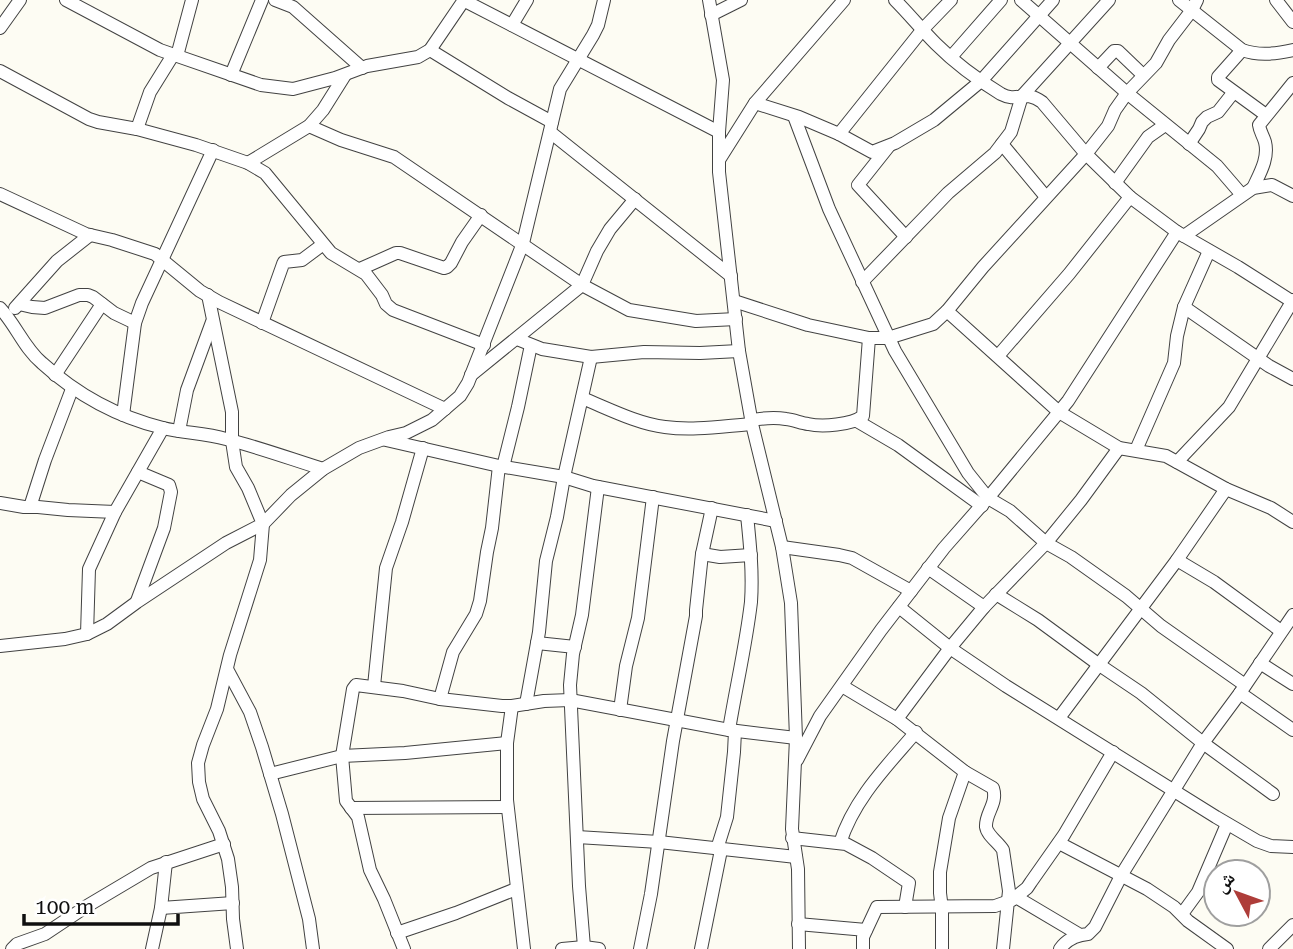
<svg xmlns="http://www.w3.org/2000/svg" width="1293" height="949" viewBox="0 0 1293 949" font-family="'Roboto Serif','Noto Naskh Arabic',serif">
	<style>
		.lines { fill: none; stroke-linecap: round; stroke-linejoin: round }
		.street-casing { stroke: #424242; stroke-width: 14 }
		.street { stroke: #fff; stroke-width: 12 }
	</style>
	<rect width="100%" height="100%" fill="#fdfcf3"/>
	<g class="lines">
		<g class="street-casing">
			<g id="street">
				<path d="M66,0l94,50 101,35 32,4 42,-11 32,-12 51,-9 12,-7 34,-50"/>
				<path d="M275,0l18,7 69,61"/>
				<path d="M463,0l256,132"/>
				<path d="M709,0l14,80 -4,52v40l20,179 13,73 30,123 9,56 5,135 -4,91 6,40 1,80"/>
				<path d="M895,0c14,14 27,30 41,44 19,19 42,36 65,50 17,9 23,-5 41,8l44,52 44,43 47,35 61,35 55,35"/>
				<path d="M1021,0l106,93 90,73 25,29"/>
				<path d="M1179,0l63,50c17,6 33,4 51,0"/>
				<path d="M1276,0l17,22"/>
				<path d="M711,15l30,-15"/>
				<path d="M512,25l15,-25"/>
				<path d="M0,28l20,-28"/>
				<path d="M430,50l78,48 44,24"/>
				<path d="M1242,50l-24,27v3l48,35"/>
				<path d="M177,56l15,-56"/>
				<path d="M951,57l50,-57"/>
				<path d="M1098,68l16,-17h4l25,24"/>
				<path d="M0,71l89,48 9,3 39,7 59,16 52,18 17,10 66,80 35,21 16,21 4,9 7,6 91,35"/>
				<path d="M231,75l31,-75"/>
				<path d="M755,103l44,14 40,17 33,18 23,-9 39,-23 47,-39 72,-81"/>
				<path d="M794,116l35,93 66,142 73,122 20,25 22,13 36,32 25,14 55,39 35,30 84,59"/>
				<path d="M309,126l32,14 53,17 188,128 47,25 67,11 40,-2"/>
				<path d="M137,129l13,-37 23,-37"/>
				<path d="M550,132l181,144"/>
				<path d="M839,134l84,-105 28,-29"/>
				<path d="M1002,144l44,53"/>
				<path d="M1189,144l10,-15 3,-7 5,-5 11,-5 15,-19"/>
				<path d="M889,146l-31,39 48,52"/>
				<path d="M719,160l36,-57 89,-103"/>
				<path d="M248,163l61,-37 14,-16 22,-35"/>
				<path d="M1115,183l33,-46 17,-12"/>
				<path d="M1253,188c7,-15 16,-30 12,-46 -2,-7 -5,-10 -6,-17l34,-42"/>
				<path d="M0,194l86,40 26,6 43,14 45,37 19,11 226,107"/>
				<path d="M1184,236l69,-48 19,-3 21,11"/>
				<path d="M360,269l36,-16h4l44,15 3,-1 4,-4 11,-21 19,-27"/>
				<path d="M862,282l86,-89 47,-40 16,-21 11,-36 87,-96"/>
				<path d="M208,295l24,117v29l4,26 12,21 15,36 -3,36 -30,95 -13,54 -14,36 -5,18 1,19 4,17 16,32 9,28 4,28 1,32 4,30"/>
				<path d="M734,301l74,24 61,13h19l45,-14 14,-13 36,-44 103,-113 22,-28 7,-16 12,-17 29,-30 13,-23 23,-30 5,-10"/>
				<path d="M19,304l13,3 13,1 34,-13h9l5,2 21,16 21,10"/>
				<path d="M1184,307l85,59 24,13"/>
				<path d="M0,308c16,17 24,40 42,55 34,31 76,54 121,65 20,5 42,5 63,11 32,8 65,20 97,30"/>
				<path d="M15,308l42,-47 33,-26"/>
				<path d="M947,311l112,101 60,36 47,8 60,33 45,19 22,14"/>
				<path d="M262,323l21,-59 1,-2 18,-2 20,-15"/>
				<path d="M517,339l25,10 49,8 53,-5 56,1 39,-2"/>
				<path d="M998,356l71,-82 61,-77"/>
				<path d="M55,375l47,-71"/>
				<path d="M471,375l111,-90 15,-34 13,-22 25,-30"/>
				<path d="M582,398c25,10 56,26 83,29 28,4 59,-1 87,-3"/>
				<path d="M123,415l12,-92 7,-20 71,-153"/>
				<path d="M752,420c12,-2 22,-3 34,-1 8,1 15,4 22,5 14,3 44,1 55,-8l6,-78"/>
				<path d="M857,421l41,24 84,61"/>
				<path d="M179,431l8,-41 25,-68"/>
				<path d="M386,440l113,26 65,11 29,9 183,35"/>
				<path d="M1136,450l38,-87 3,-27 7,-29 25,-56"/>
				<path d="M1177,462l52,-55 64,-107"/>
				<path d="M503,467l15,-60 13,-62"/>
				<path d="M0,503l24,4h14l30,3 47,2"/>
				<path d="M30,507l15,-47 27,-71"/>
				<path d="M782,547l57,8 13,3 59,33"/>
				<path d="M702,554l18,3 31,-2"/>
				<path d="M1177,560l37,22 67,49"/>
				<path d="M928,568l56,39"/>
				<path d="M996,594l42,26 60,44 43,29 62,50 70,51"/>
				<path d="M137,601l27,-73 7,-36 -2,-7 -31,-13"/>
				<path d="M899,607l51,41 56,38 210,131 41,24 14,5 22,1"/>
				<path d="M87,634l2,-65 26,-57 48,-84"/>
				<path d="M537,643l38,4"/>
				<path d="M0,646l65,-7 22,-5 20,-10 30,-22 89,-59 37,-19 28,-29 32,-26 36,-21 30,-11 17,-4 26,-13 28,-24 8,-13 55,-140 37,-154 33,-54 5,-10 6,-25"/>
				<path d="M1260,663l33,21"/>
				<path d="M227,669l23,43 12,35 20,67 27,105 4,30"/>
				<path d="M374,686l12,-118 16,-46 21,-74"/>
				<path d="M842,686l55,33 68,53 28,16c5,16 -8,25 -7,39 1,8 13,16 17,23l6,41 -6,58"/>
				<path d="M1240,693l53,37"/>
				<path d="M440,699l13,-47 23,-38 4,-13 7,-49 5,-24 7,-62"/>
				<path d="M526,704l13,-72 7,-71 11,-44 7,-40 27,-120"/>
				<path d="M512,706l-5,37v57l17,149"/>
				<path d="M620,710l6,-44 12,-48 15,-121"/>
				<path d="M1059,718l118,-158 49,-71"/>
				<path d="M897,719l53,-71 34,-41 62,-64 35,-43 38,-52"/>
				<path d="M729,730c7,-43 17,-85 22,-128 2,-29 -1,-58 -4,-87"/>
				<path d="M797,760l23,-44 61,-86 63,-82 44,-50 80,-97 109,-169"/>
				<path d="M270,774l72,-18 63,-3 102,-10"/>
				<path d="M351,808l156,-1"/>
				<path d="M577,837l82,5 137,15"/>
				<path d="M792,838l54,6 26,14 37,25 -4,24"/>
				<path d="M840,843c14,-44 46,-76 76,-111"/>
				<path d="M1059,843l88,46 27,18 14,14 39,28"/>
				<path d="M717,849l10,-32 7,-65 1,-21"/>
				<path d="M1016,897l64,38"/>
				<path d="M161,908l72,-5"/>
				<path d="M1182,914l16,-22 29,-68"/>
				<path d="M798,924l68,6"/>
				<path d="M397,933l59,-20 60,-24"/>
				<path d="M584,947l-5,-61 -9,-201 3,-31 9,-39 16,-128"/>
				<path d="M12,949l5,-5 28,-10 42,-28 64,-38 73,-24"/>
				<path d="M152,949l9,-41 5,-46"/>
				<path d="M404,949l-20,-50 -14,-29 -12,-53 -12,-16 -4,-45 11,-67 3,-4 47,6 37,8 62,7h10l32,-5 26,-1 159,30 67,8"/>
				<path d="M562,949l22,-2 15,2"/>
				<path d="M640,949l11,-55 22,-153 23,-125v-6l6,-56 10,-46"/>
				<path d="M701,949l20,-99"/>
				<path d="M863,949v-12l14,-30 118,-1 17,-6 15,-12 4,-6 33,-47 49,-83"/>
				<path d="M942,949v-40l-2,-16v-21l9,-54 16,-46"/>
				<path d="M1060,949c7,-10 17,-14 28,-15l7,-7 27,-53 81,-131 37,-50 53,-78"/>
				<path d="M1269,949l24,-24"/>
			</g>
		</g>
		<use href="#street" class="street"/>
	</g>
	<g transform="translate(1237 893) rotate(311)"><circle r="33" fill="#ffffff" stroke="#9f9f9f" stroke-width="2"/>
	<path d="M0-5L12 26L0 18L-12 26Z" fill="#ae3d39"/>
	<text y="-10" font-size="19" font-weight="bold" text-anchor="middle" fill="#0f0f0f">ش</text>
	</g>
	<path d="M24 914v10h154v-10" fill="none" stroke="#0f0f0f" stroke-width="3.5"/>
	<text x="35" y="914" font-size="21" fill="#0f0f0f" stroke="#ffffff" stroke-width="5" paint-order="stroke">100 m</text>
</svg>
